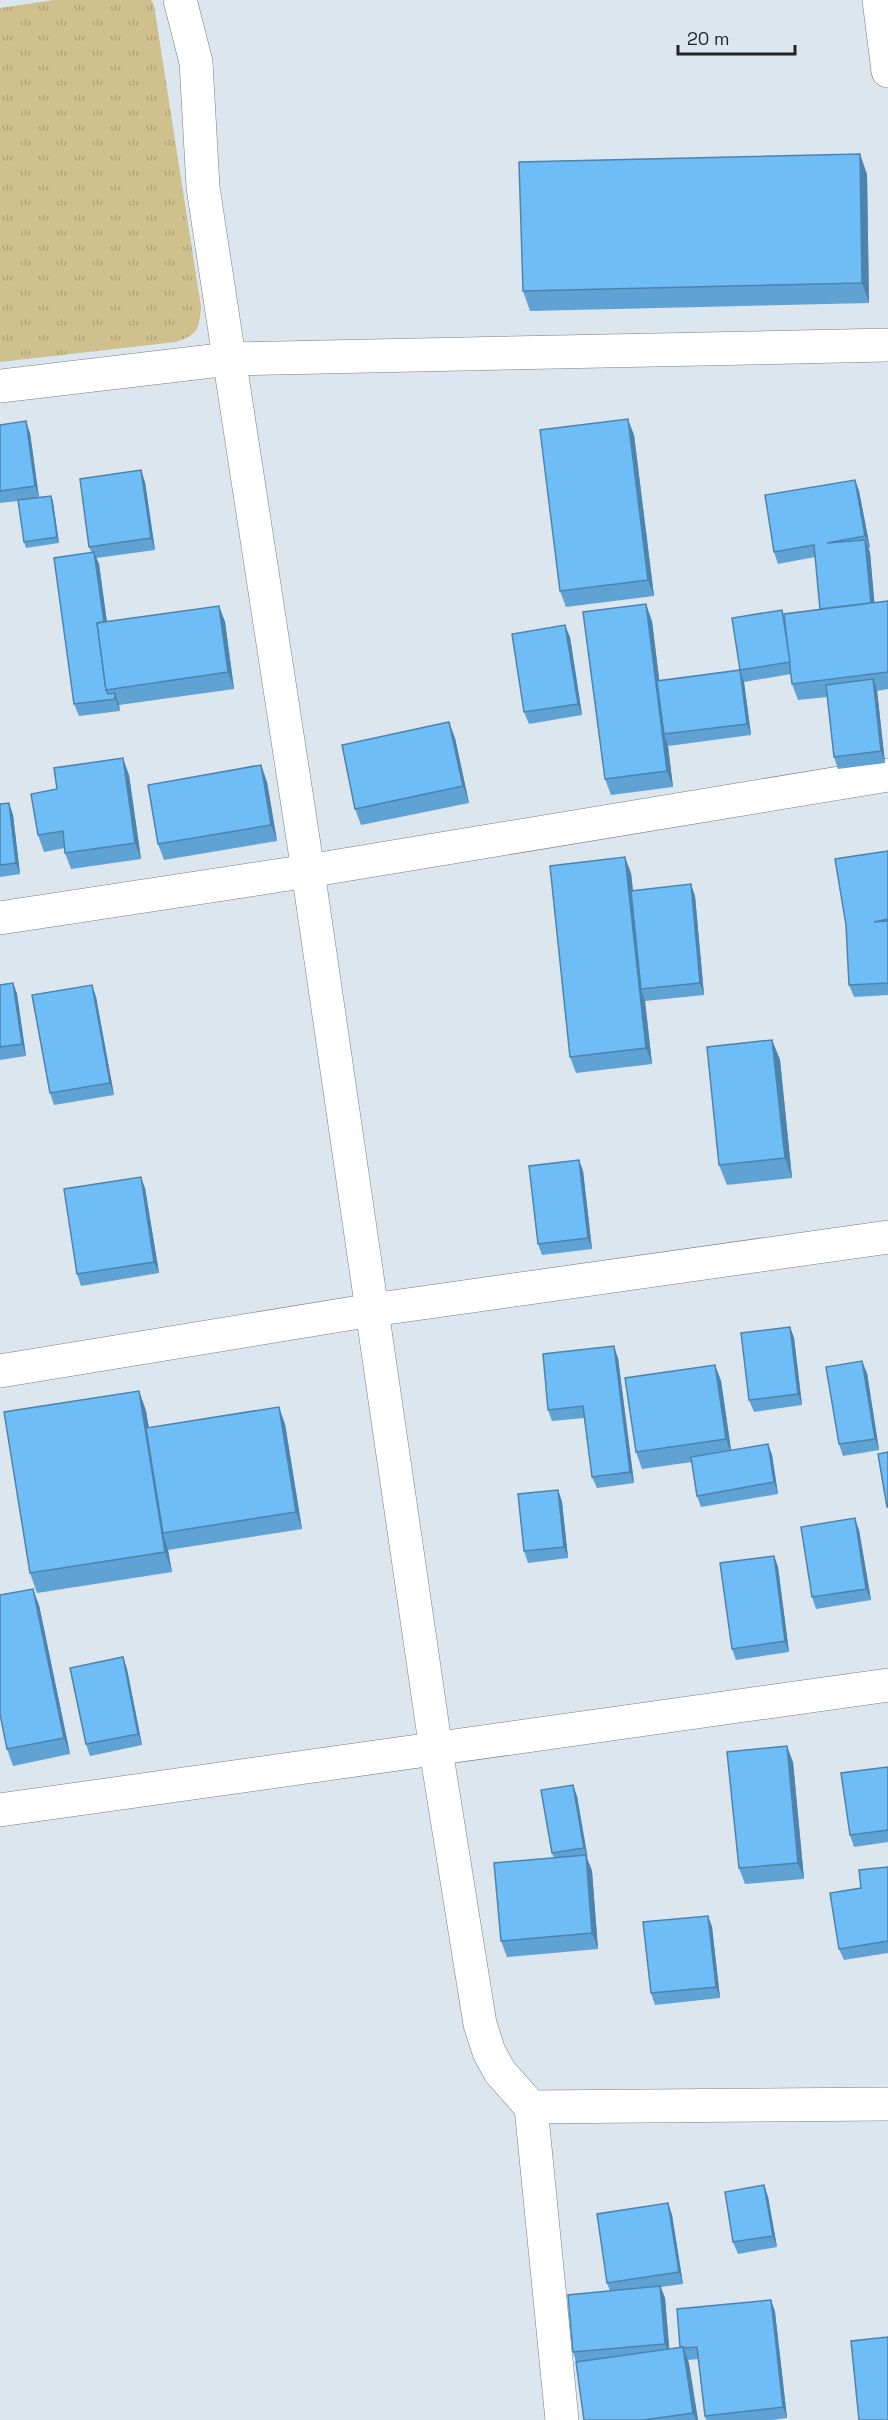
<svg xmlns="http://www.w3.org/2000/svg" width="888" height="2420" viewBox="0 0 888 2420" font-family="'Space Grotesk',sans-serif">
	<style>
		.park { fill: url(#park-tufts) }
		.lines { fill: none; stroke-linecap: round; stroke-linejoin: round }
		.minor-casing { stroke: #757f86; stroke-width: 34 }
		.minor { stroke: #fff; stroke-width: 33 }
		.wall { fill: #5fa3d4 }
		.shaded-wall { fill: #4d84ad }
		.building { fill: #6ebdf7; stroke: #4d84ad; stroke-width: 1.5 }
	</style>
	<defs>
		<pattern id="park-tufts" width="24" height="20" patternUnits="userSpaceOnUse" patternTransform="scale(1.5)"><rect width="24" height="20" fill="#d0c08d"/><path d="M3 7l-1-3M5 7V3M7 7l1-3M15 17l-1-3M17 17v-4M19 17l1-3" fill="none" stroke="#b2a57a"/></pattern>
	</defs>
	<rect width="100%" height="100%" fill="#dce6ee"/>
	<path class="park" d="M54,0h97l3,5 47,302c-2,23 -3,27 -25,35l-176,20v-354z"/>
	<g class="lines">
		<g class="minor-casing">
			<g id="minor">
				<path d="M180,0l16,62 7,125 6,40 99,644 128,879 44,274 9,28 11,20 31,35 31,313"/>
				<path d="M879,0l9,71"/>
				<path d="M0,386l229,-27 659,-14"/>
				<path d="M0,918l308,-47 580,-96"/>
				<path d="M0,1371l372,-61 516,-73"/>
				<path d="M0,1810l888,-125"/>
				<path d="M531,2107l357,-3"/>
			</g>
		</g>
		<use href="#minor" class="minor"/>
	</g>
	<g class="wall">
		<path d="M867,174l2,129 -339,8 -7,-20z"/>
		<path d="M0,425l30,8 9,64 12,-1 2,6 6,41 -33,5 -2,-6 -6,-41 -18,2z"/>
		<path d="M634,435l20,161 -88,11 -6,-16z"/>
		<path d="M855,480l4,11 11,57h-2l2,4 4,51 14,-2v88l-11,2 8,72 -47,6 -4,-12 -7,-60 -29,3 -6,-16 -1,-10 -47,8 7,53 -83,11 5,41 -62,8 -6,-16 47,-158 7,60 81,-11 44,-56 36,-5 -5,-52 -37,7 -4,-12z"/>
		<path d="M145,482l10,68 -59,8 3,6 8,58 112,-16 6,16 9,67 -115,16 1,6 -41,5 -5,-12 18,-151 -3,-6z"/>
		<path d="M570,637l12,78 -53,9 -5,-12z"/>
		<path d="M455,738l14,65 -108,22 -6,-16z"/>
		<path d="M261,765l6,17 10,59 -113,19 -6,-16z"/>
		<path d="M129,775l12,84 -70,10 -6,-16v-5l-21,4 -6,-17z"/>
		<path d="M9,803l4,12 7,59 -20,3v-73z"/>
		<path d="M888,851v144l-34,2 -5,-12z"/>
		<path d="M631,873l2,17 62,6 9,99 -59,6 7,63 -76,9 -6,-16z"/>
		<path d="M13,983l4,11 9,62 -26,4v-75z"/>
		<path d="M92,985l4,12 18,98 -60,10 -4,-12z"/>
		<path d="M772,1040l8,20 12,118 -65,7 -8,-20z"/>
		<path d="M579,1160l4,11 9,78 -50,6 -4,-11z"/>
		<path d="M145,1188l14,85 -78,13 -4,-12z"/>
		<path d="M790,1327l4,11 8,67 -48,7 -5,-12z"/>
		<path d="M618,1358l16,125 -37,5 -5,-11 -8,-59 -32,3 -4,-11z"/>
		<path d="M715,1365l6,16 10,69 37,-6 4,11 6,39 -77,13 -4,-11 -5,-34 -50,7 -6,-17z"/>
		<path d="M867,1373l12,77 -36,6 -4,-12z"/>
		<path d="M139,1391l7,20 3,17 136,-4 17,105 -134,21 4,22 -135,21 -7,-20z"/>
		<path d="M558,1490l4,12 6,56 -40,5 -4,-12z"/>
		<path d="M859,1530l12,70 -55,9 -4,-12z"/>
		<path d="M774,1556l4,11 11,85 -53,8 -4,-11z"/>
		<path d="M39,1605l31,149 -57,12 -6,-17z"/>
		<path d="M123,1657l4,12 15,76 -52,11 -4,-12z"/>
		<path d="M793,1762l11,117 -59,5 -6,-16z"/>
		<path d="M888,1767v75l-34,5 -4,-12z"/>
		<path d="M577,1796l10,63 5,12 6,78 -91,8 -6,-16 53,-83 -2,-5z"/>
		<path d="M888,1867v86l-44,7 -5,-11 22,-61z"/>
		<path d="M708,1916l4,11 8,71 -65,7 -4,-12z"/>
		<path d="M764,2185l4,12 9,50 -39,7 -5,-12z"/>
		<path d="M668,2203l4,12 11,69 -22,3 4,11 4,51 11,-2 91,-47 4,12 12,106 -15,2h-66l-1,-4 -7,-57 -10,1 10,60h-114l-8,-58 -3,-10 37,-61 -3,-8z"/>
	</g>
	<g class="shaded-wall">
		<path d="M860,154l7,20 2,129 -7,-20z"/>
		<path d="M628,419l6,16 20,161 -6,-16z"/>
		<path d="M26,421l4,12 9,65 -4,-12z"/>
		<path d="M141,470l4,12 10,68 -4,-12z"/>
		<path d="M855,480l4,11 11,57 -5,-12z"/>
		<path d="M51,496l2,6 6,41 -2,-6z"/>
		<path d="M865,540l5,12 6,68 -5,-12z"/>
		<path d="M94,552l5,12 10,74 -4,-11z"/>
		<path d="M646,604l6,17 14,113h-2l4,12 5,41 -6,-16z"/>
		<path d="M219,606l6,16 9,67 -6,-17z"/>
		<path d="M565,625l5,12 12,78 -4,-11z"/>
		<path d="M740,670l4,12 7,53 -4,-11z"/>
		<path d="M873,679l4,11 8,73 -4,-12z"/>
		<path d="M115,693l4,12 1,6 -5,-12z"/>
		<path d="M449,722l6,16 14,65 -6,-17z"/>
		<path d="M123,758l6,17 12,84 -6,-16z"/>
		<path d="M261,765l6,17 10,59 -6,-16z"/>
		<path d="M9,803l4,12 7,59 -4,-11z"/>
		<path d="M625,857l6,16 12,116h-2l4,12 7,63 -6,-16z"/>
		<path d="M691,884l4,12 9,99 -4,-12z"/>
		<path d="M13,983l4,11 9,62 -4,-12z"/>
		<path d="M92,985l4,12 18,98 -4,-12z"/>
		<path d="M772,1040l8,20 12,118 -7,-20z"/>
		<path d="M579,1160l4,11 9,78 -4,-11z"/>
		<path d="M141,1177l4,11 14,85 -5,-11z"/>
		<path d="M790,1327l4,11 8,67 -4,-11z"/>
		<path d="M614,1346l4,12 16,125 -4,-11z"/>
		<path d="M862,1361l5,12 12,77 -4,-11z"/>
		<path d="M715,1365l6,16 11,75 -6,-17z"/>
		<path d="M139,1391l7,20 20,122h-3l5,17 4,22 -7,-20z"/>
		<path d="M279,1407l6,17 17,105 -6,-17z"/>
		<path d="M768,1444l4,11 6,39 -4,-12z"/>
		<path d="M558,1490l4,12 6,56 -4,-11z"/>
		<path d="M855,1518l4,12 12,70 -5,-11z"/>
		<path d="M774,1556l4,11 11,85 -4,-11z"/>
		<path d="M33,1589l6,16 31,149 -6,-16z"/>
		<path d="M123,1657l4,12 15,76 -4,-11z"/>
		<path d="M787,1746l6,16 11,117 -6,-16z"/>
		<path d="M573,1785l4,11 11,63 -4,-11z"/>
		<path d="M586,1855l6,16 6,78 -6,-16z"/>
		<path d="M708,1916l4,11 8,71 -4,-11z"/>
		<path d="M764,2185l4,12 9,50 -4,-11z"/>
		<path d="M668,2203l4,12 11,69 -4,-12z"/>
		<path d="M660,2286l5,12 5,58 -5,-12z"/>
		<path d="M771,2300l4,12 12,106 -4,-11z"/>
		<path d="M683,2347l6,16 9,57h-2l-3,-7z"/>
	</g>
	<g class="building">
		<path d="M860,154l2,129 -339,8 -4,-129z"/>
		<path d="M628,419l20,161 -88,11 -20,-161z"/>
		<path d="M26,421l9,65 -35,5v-66z"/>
		<path d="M141,470l10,68 -62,9 -9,-68z"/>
		<path d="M855,480l10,56 -38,7 38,-3 6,63 -51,6 -6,-64 -40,7 -9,-57z"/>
		<path d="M51,496l6,41 -33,5 -6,-42z"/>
		<path d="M94,552l10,70 -7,1 9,67 2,4 7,-1v6l-41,5 -20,-146z"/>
		<path d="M888,601v71l-96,12 -8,-70z"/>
		<path d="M646,604l21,167 -62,8 -22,-167z"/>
		<path d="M219,606l9,66 -122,18 -9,-67z"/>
		<path d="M782,610l8,52 -50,8 7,54 -83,10 -7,-53 83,-11 -8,-52z"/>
		<path d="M565,625l13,79 -54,8 -12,-78z"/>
		<path d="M873,679l8,72 -47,6 -8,-72z"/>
		<path d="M449,722l14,64 -108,23 -13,-64z"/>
		<path d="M123,758l12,85 -70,10 -2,-22 -25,4 -7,-41 26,-5 -3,-21z"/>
		<path d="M261,765l10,60 -113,19 -10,-59z"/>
		<path d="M9,803l7,60 -16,2v-61z"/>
		<path d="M888,851v68l-14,3 14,-1v62l-39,2 -3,-60 -11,-66z"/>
		<path d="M625,857l21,191 -76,9 -20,-191z"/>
		<path d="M691,884l9,99 -59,6 -10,-98z"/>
		<path d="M13,983l9,61 -22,3v-62z"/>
		<path d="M92,985l18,98 -60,10 -18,-98z"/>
		<path d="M772,1040l13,118 -66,7 -12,-118z"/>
		<path d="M579,1160l9,78 -50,6 -9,-78z"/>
		<path d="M141,1177l13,85 -77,12 -13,-85z"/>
		<path d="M790,1327l8,67 -49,6 -8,-67z"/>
		<path d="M614,1346l16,126 -38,5 -9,-71 -35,4 -5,-56z"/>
		<path d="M862,1361l13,78 -36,5 -13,-77z"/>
		<path d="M715,1365l11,74 -90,13 -11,-74z"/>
		<path d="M139,1391l26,161 -135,21 -26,-161z"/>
		<path d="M279,1407l17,105 -133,21 -17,-105z"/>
		<path d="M768,1444l6,38 -77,14 -6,-39z"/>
		<path d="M888,1452v55h-1l-9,-53z"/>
		<path d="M558,1490l6,57 -40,4 -6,-57z"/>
		<path d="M855,1518l11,71 -54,8 -11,-70z"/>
		<path d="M774,1556l11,85 -53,8 -12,-86z"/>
		<path d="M33,1589l31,149 -57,11 -7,-35v-119z"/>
		<path d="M123,1657l15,77 -52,10 -16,-76z"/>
		<path d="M787,1746l11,117 -59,5 -12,-116z"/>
		<path d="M888,1767v63l-38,5 -9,-62z"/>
		<path d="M573,1785l11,63 -32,5 -11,-63z"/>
		<path d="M586,1855l6,78 -91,8 -7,-78z"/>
		<path d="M888,1867v74l-49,8 -9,-56 31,-5 -2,-18z"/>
		<path d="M708,1916l8,71 -65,6 -8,-71z"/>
		<path d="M764,2185l9,51 -40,6 -8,-50z"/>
		<path d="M668,2203l11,69 -72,11 -10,-69z"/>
		<path d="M660,2286l5,58 -92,8 -5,-57z"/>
		<path d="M771,2300l12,107 -78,9 -8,-69 -13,1 -1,-1h-3l-3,-38z"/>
		<path d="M888,2337v83h-29l-8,-79z"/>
		<path d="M683,2347l10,66 -50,7h-59l-8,-58z"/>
	</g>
	<path d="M678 45v9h117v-9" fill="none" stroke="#222629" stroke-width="3"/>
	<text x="687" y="45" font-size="18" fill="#222629" stroke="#dce6ee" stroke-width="4.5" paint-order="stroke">20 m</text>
</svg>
